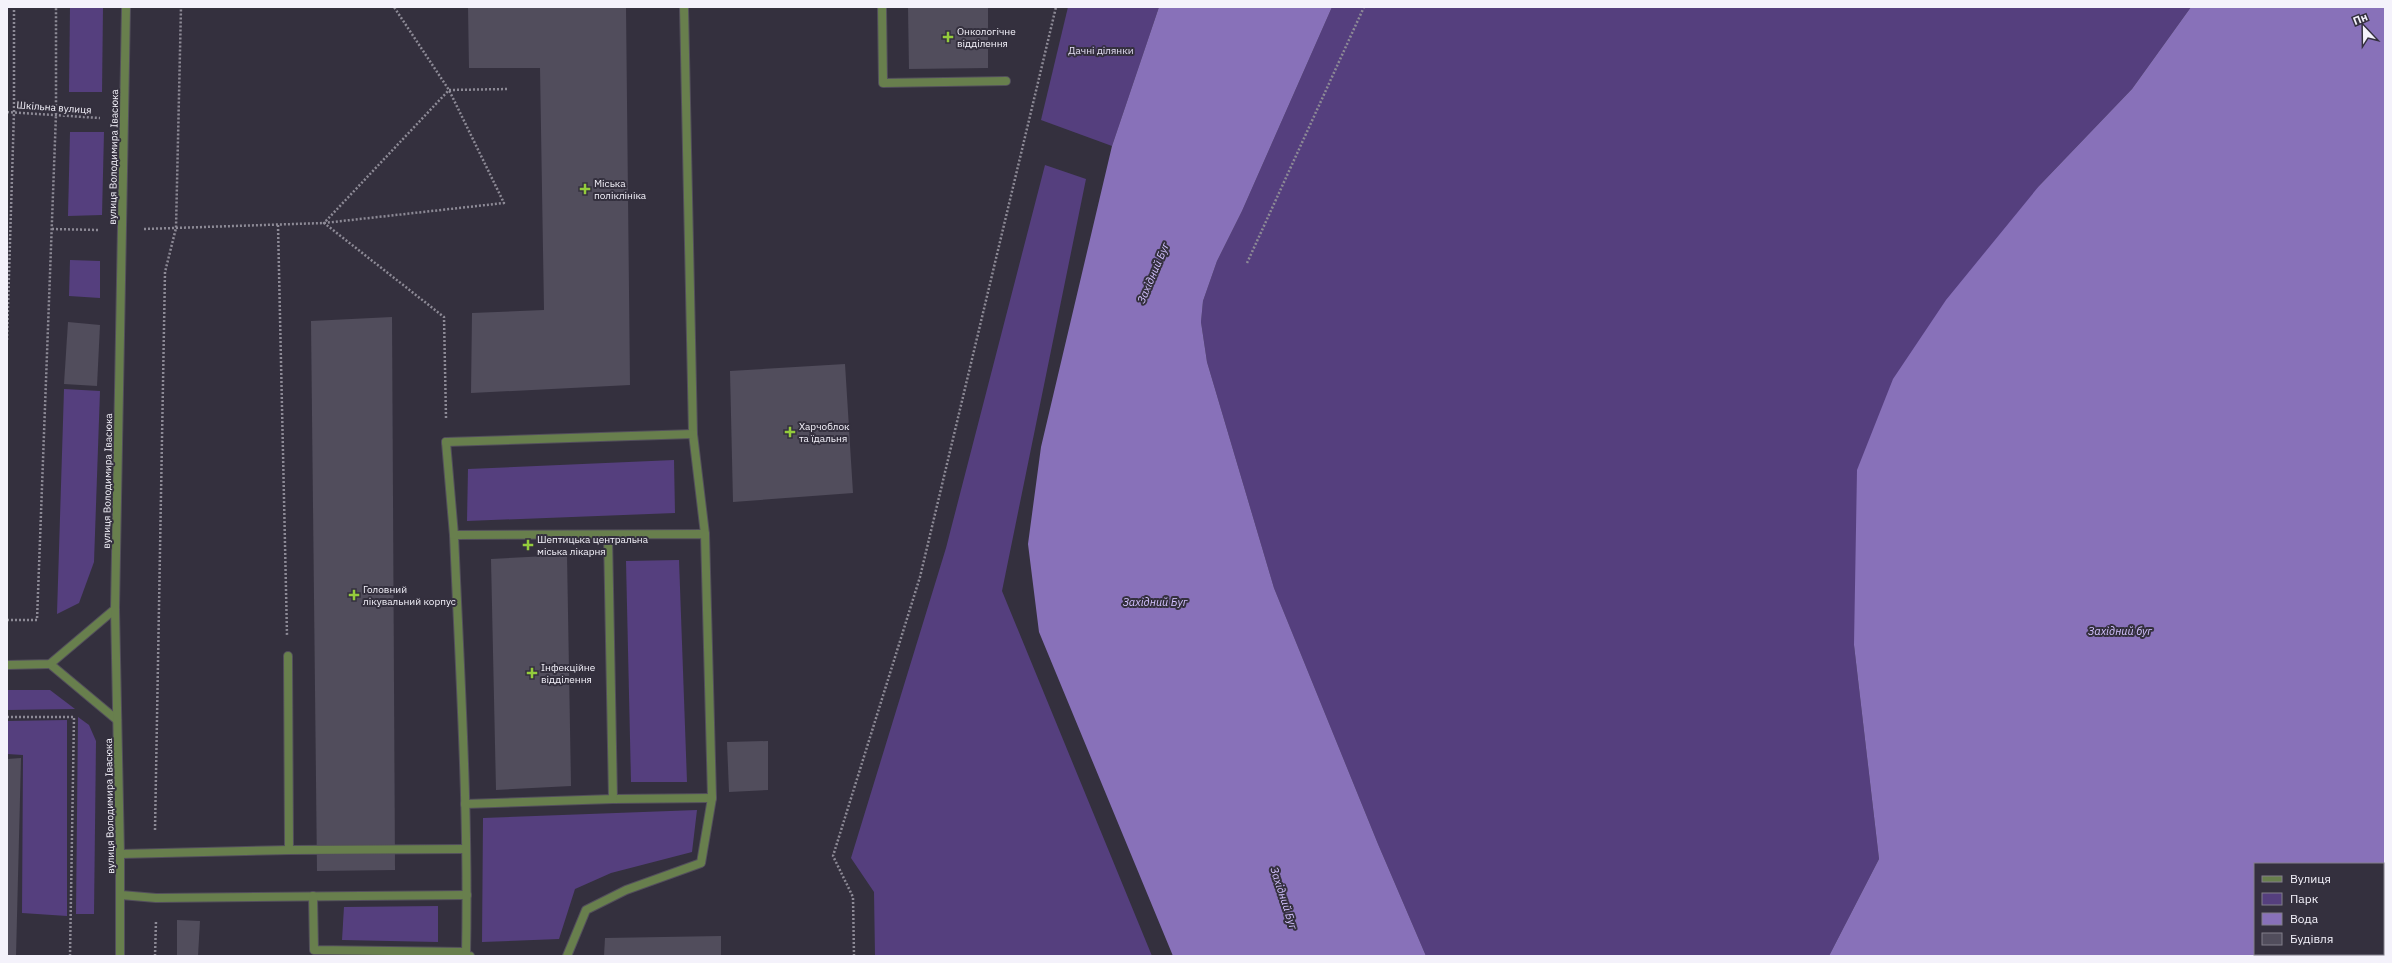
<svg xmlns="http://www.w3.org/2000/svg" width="2392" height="963" viewBox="0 0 2392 963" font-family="'IBM Plex Sans',sans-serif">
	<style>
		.green { fill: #553f7e }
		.water { fill: #8871b9; fill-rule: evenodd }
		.building { fill: #514d5c }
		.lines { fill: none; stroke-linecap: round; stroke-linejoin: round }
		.service-casing { stroke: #534f5c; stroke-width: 10 }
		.pedestrian-casing { stroke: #534f5c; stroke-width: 10 }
		.minor-casing { stroke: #534f5c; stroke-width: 10 }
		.path { stroke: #8d8a96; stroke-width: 2.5; stroke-dasharray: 2 2; stroke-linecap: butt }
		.service { stroke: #687f4d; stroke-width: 8 }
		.pedestrian { stroke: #687f4d; stroke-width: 8 }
		.minor { stroke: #687f4d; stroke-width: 8 }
		.poi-dot { fill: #94cc3c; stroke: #34303e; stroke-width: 1.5 }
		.labels { text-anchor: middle; stroke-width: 4; stroke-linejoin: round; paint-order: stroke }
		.poi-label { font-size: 10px; fill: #f4f2fb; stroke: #34303e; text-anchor: start }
		.park-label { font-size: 10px; fill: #e3def2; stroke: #34303e }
		.street-label { font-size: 10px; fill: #f4f2fb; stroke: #34303e }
		.water-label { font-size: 11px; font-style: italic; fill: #d4c3ff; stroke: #34303e }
	</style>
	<rect width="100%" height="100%" fill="#34303e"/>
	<g class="green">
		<path d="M70,7h33l-1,85h-33z"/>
		<path d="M1068,7h91l-47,139 -71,-26z"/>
		<path d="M1332,7h859l-59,82 -93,97 -185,459 25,214 -50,97h-403l-48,-112 -104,-256 -67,-226 -6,-40 2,-21 14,-40 25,-50z"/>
		<path d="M70,132h34l-2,83 -34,1z"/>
		<path d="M1045,165l41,14 -84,412 150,365h-277l-1,-64 -23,-34 95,-310z"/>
		<path d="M70,260l30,1v37l-31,-2z"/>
		<path d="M64,389l36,2 -6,171 -15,41 -22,11z"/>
		<path d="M674,460l1,53 -208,8 1,-52z"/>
		<path d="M679,560l8,222h-56l-5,-221z"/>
		<path d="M7,690h43l25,19 -68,1z"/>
		<path d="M78,717l11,8 7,16 -2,173h-18z"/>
		<path d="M67,720v196l-45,-3 1,-158 -16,-1v-33z"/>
		<path d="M697,810l-5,42 -81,21 -36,16 -16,50 -77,3 1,-124z"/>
		<path d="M438,906v36l-96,-2 2,-33z"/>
	</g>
	<g class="water">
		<path d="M1159,7h173l-90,204 -25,50 -14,40 -2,21 6,40 67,226 104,256 48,112h-253l-134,-324 -11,-88 13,-97 71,-301z"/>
		<path d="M2191,7h194v949h-556l50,-97 -25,-214 3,-175 36,-91 53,-79 93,-114 93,-97zM2255,864h128v90h-128z"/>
	</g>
	<g class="building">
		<path d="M468,7h158l4,378 -159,8 1,-80 72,-3 -4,-242h-71z"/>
		<path d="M908,7h80v61l-79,1z"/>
		<path d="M392,317l3,553 -78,1 -6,-550z"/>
		<path d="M68,322l32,3 -3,61 -33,-2z"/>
		<path d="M845,364l8,129 -120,9 -3,-131z"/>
		<path d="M567,555l4,231 -75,4 -5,-231z"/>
		<path d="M768,741v49l-39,2 -2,-50z"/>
		<path d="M21,758l-5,198h-9v-197z"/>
		<path d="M177,920l23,1 -2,35 -21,-1z"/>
		<path d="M721,936v20h-117l1,-18z"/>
	</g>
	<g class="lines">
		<g class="service-casing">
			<g id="service">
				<path d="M684,7l9,427 12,100"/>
				<path d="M882,7l1,76 123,-2"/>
				<path d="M446,442l247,-8"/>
				<path d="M288,656l1,194"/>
				<path d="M613,799l99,-1"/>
				<path d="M465,804l148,-5 -5,-263"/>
				<path d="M120,854l169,-4 177,-1"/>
				<path d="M121,895l35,3 311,-3"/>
				<path d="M313,896l1,54 152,2"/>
				<path d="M470,956h-4c3,-140 -6,-281 -12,-421l251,-1 7,264 -11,65 -75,27 -40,20 -19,46"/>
			</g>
		</g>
		<g class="pedestrian-casing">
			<path id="pedestrian" d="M446,442l8,93"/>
		</g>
		<g class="minor-casing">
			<g id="minor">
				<path d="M50,664l67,56"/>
				<path d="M7,665l43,-1 65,-55"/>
				<path d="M120,956v-102l-5,-245 11,-602"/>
			</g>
		</g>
		<g class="path">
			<path d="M7,112l93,6"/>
			<path d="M278,225l9,410"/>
			<path d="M52,229l47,1"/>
			<path d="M144,229l180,-6 180,-20 -55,-113 -55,-83"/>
			<path d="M1247,263l117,-256"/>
			<path d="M7,340l7,-228v-105"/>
			<path d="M446,418l-2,-101 -120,-94 125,-133 60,-1"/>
			<path d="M7,620h30l19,-506v-107"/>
			<path d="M7,717h67l-4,239"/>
			<path d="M155,830l10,-558 11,-44 5,-221"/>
			<path d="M155,956l1,-35"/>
			<path d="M854,956l-1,-59 -20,-41 87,-279 136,-570"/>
		</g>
		<use href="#service" class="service"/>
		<use href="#pedestrian" class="pedestrian"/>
		<use href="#minor" class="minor"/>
	</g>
	<g class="poi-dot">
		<path d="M946 31h4v4h4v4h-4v4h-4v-4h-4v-4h4z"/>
		<path d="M583 183h4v4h4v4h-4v4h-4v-4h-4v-4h4z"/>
		<path d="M788 426h4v4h4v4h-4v4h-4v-4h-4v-4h4z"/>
		<path d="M526 539h4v4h4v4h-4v4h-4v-4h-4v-4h4z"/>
		<path d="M352 589h4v4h4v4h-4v4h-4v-4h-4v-4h4z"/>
		<path d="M530 667h4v4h4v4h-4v4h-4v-4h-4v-4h4z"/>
	</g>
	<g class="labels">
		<g class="poi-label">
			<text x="957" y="35">Онкологічне<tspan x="957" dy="12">відділення</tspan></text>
			<text x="594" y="187">Міська<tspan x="594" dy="12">поліклініка</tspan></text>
			<text x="799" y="430">Харчоблок<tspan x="799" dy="12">та їдальня</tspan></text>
			<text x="537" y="543">Шептицька центральна<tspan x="537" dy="12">міська лікарня</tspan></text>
			<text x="363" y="593">Головний<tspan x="363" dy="12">лікувальний корпус</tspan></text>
			<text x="541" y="671">Інфекційне<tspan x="541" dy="12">відділення</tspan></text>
		</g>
		<g class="park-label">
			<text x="1101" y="54">Дачні ділянки</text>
		</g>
		<g class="street-label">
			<text transform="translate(54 107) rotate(4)" y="4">Шкільна вулиця</text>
			<text transform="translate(113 157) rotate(-89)" y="4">вулиця Володимира Івасюка</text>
			<text transform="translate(107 481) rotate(-89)" y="4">вулиця Володимира Івасюка</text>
			<text transform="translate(109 806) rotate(-91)" y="4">вулиця Володимира Івасюка</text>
		</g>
		<g class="water-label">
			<text transform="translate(1153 273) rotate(-67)" y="4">Західний Буг</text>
			<text x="1155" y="606">Західний Буг</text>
			<text x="2120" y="635">Західний буг</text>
			<text transform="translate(1284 898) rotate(72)" y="4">Західний Буг</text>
		</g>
	</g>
	<rect width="2392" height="963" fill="none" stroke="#f4f2fb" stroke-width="16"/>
	<rect x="2254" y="863" width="130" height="92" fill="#34303e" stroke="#817e8a"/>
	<rect x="2262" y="876" width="20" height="6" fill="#687f4d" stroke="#817e8a"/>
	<text x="2290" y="883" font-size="12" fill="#f4f2fb">Вулиця</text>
	<rect x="2262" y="893" width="20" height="12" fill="#553f7e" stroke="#817e8a"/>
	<text x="2290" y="903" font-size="12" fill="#f4f2fb">Парк</text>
	<rect x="2262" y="913" width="20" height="12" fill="#8871b9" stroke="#817e8a"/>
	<text x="2290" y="923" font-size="12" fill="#f4f2fb">Вода</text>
	<rect x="2262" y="933" width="20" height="12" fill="#514d5c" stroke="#817e8a"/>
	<text x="2290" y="943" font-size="12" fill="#f4f2fb">Будівля</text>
	<g transform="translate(2364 28) rotate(338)" stroke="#34303e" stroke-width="3" paint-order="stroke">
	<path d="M0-3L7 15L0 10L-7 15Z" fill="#f4f2fb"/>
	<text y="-6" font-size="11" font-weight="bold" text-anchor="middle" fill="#f4f2fb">Пн</text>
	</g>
</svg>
